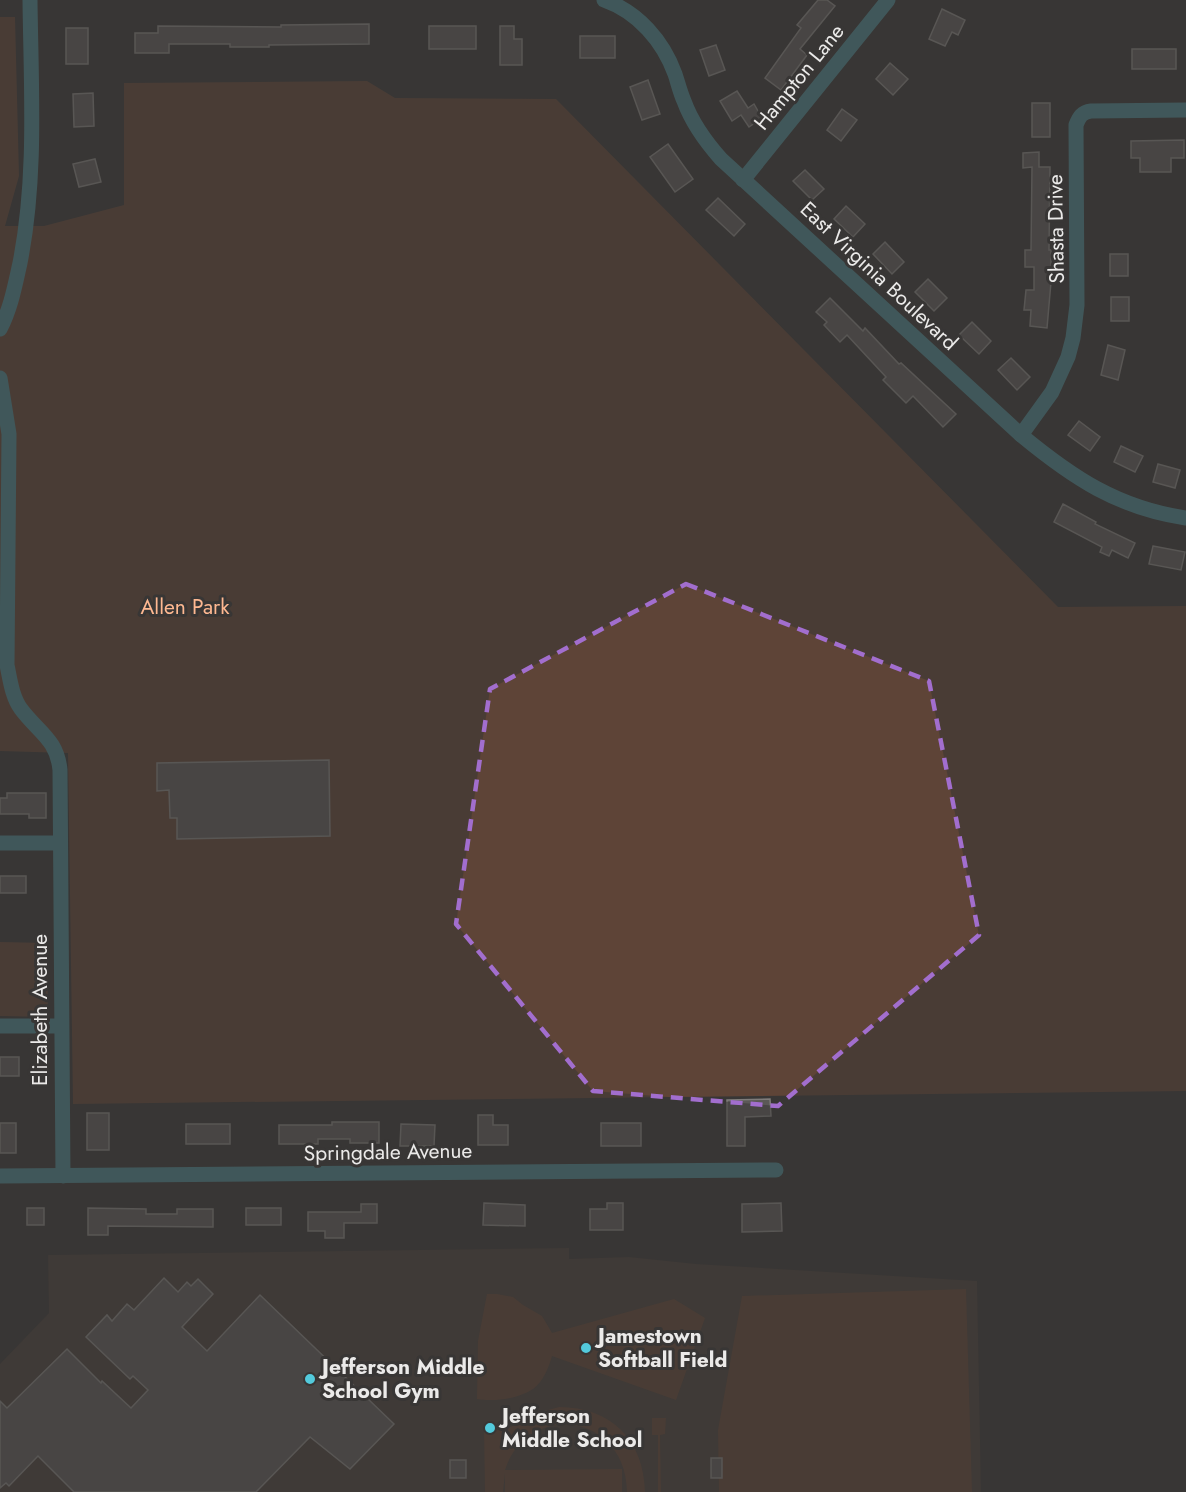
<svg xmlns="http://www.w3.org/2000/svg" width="1186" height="1492" viewBox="0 0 1186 1492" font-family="Jost,sans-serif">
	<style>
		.built { fill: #473e3a }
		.green { fill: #5e4437 }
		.building { fill: #5b5857; stroke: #7f7c7a; stroke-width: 1.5 }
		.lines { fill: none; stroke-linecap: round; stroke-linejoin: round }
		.minor { stroke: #4b7f87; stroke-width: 15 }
		.marked { fill: none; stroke: #a26ece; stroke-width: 4.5; stroke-dasharray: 12 8; stroke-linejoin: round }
		.poi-dot { fill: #53cadc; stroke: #383635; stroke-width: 2 }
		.labels { text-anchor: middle; stroke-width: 6; stroke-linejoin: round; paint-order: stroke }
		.street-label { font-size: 21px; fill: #ebeae9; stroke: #383635 }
		.park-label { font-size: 21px; fill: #feb891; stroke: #383635 }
		.poi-label { font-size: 21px; font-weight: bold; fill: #ebeae9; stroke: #383635; text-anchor: start }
	</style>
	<rect width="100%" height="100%" fill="#383635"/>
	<path class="built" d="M569,1248v11l60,-2 67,7 281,17 4,211h-981v-128l49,-51 -1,-58z"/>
	<g class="green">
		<path d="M0,17h15l4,159 -14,50h39l80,-21v-122l243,-2 28,17 161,1 502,508 128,-1v485l-1113,13 -5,-351 -68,-2z"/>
		<path d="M0,942l47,1 1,74 -48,-1z"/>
		<path d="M966,1289l6,203h-253l-1,-62 24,-134z"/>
		<path d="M487,1294h10l16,3 10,8 19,11 10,17 122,-34 31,19 -29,82 -124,-44c-3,11 -9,26 -19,33 -15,10 -39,13 -56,10l1,-58z"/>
		<path d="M559,1407c52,0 85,33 86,85h-18c-1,-80 -100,-91 -122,-22l117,-1v23h-117v-19l-2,19h-18l-1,-65h27l19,-12z"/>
		<path d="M652,1418h14l-1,16 -5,1 1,57h-3v-57h-6z"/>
	</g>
	<g class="building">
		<path d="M818,0h9l8,6 -35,43 7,6 -26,35 -16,-12 36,-50 -4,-3z"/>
		<path d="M942,9l23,11 -7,15 -6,-3 -7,14 -16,-7z"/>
		<path d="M369,24v20l-100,1v2h-39v-3h-61v9h-34v-20h23v-7l123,1v-2z"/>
		<rect x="429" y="26" width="47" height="23"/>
		<path d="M500,26h14v13h8v26h-22z"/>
		<rect x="66" y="28" width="22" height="36"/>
		<rect x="580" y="36" width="35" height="22"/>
		<path d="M716,45l9,25 -16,6 -9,-26z"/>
		<rect x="1132" y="49" width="44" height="20"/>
		<path d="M890,63l18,16 -15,16 -17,-16z"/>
		<path d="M648,80l12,34 -18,6 -12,-33z"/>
		<path d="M737,91l11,17 6,-4 8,14 -13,9 -8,-12 -9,6 -12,-20z"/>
		<path d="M93,93l1,33 -20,1 -1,-33z"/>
		<rect x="1032" y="103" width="18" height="34"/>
		<path d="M842,109l15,11 -16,21 -14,-11z"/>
		<path d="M1184,140v18h-13v14h-31v-14h-9v-17z"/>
		<path d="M668,144l25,35 -18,13 -25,-35z"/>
		<path d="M1039,152v15h11l-1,83h2v32l-4,46 -17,-2 1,-16h-7l2,-20h8v-23h-9v-17h6l1,-83 -9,1v-15z"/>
		<path d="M95,159l6,23 -22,5 -6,-23z"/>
		<path d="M805,170l19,19 -12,11 -19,-19z"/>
		<path d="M718,198l27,26 -11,12 -28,-26z"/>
		<path d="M846,206l19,18 -12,13 -19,-18z"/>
		<path d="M885,242l19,20 -12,12 -19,-20z"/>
		<rect x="1110" y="254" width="18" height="22"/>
		<path d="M928,279l19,19 -13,13 -19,-19z"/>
		<rect x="1111" y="297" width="18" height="24"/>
		<path d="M830,298l33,33 2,-3 34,36 2,-1 55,51 -13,13 -30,-31 -7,7 -23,-23 3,-3 -39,-42 -7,7 -16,-17 3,-3 -11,-10z"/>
		<path d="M972,322l19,19 -12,13 -20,-19z"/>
		<path d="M1108,345l17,5 -7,30 -17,-5z"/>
		<path d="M1011,358l19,19 -13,13 -19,-20z"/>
		<path d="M1079,421l21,16 -10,14 -22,-16z"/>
		<path d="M1121,446l22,10 -8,16 -21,-10z"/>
		<path d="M1158,464l22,6 -5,18 -22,-6z"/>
		<path d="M1063,504l33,18 -1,2 40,19 -7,15 -16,-8 -3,6 -9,-4 2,-5 -48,-25z"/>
		<path d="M1153,546l32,6 -4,18 -32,-6z"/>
		<path d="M329,760l1,76 -153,3v-21h-7l-1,-28 -12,1v-28z"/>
		<path d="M7,793h39v25h-17v-4h-29v-16h7z"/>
		<rect x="0" y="876" width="26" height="17"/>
		<rect x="0" y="1057" width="19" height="19"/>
		<path d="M770,1099l1,17 -26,1v29h-18v-46z"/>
		<rect x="87" y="1113" width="22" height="37"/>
		<path d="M478,1115h15v10h15v20h-30z"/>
		<path d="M332,1122h47v21h-29v-4h-32v5h-39v-19h53z"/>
		<rect x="0" y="1123" width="16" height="30"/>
		<rect x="601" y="1123" width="40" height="23"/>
		<rect x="186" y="1124" width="44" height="20"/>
		<path d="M401,1124l34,1 -1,21h-34z"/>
		<path d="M484,1203l41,2v21l-42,-1z"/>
		<path d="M607,1203h16v27h-33v-21h17z"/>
		<path d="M781,1203l1,28 -40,1v-28z"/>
		<path d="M361,1204h16v19h-33v15h-19v-7h-17v-19h53z"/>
		<rect x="27" y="1208" width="17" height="17"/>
		<path d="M88,1208l58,1v5h31v-5h36v18l-105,-1v9h-20z"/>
		<rect x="246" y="1208" width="35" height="17"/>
		<path d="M164,1278l14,14 9,-10 4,4 7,-7 15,15 -31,33 25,24 53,-56 134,129 -44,45 -40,-32 -54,55h-182l-36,-36 -29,30 -3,-3 -6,5v-87l7,7 60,-59 34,34 1,-2 29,27 17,-18 -15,-14 -3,3 -44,-42 21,-22 5,6 15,-17 7,6z"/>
		<rect x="711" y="1458" width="11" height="20"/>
		<rect x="450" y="1460" width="16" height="18"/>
	</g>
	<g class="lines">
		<g class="minor">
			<path d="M604,0c34,12 59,41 71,74 3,9 5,18 9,27 8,22 21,40 37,58l300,276c52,43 97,73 165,83"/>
			<path d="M743,180l145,-180"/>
			<path d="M0,329c11,-21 15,-44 20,-66 17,-87 11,-175 10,-263"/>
			<path d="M0,378l9,56 -2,231c3,14 5,32 14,44 17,23 36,30 39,61l3,406"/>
			<path d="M1021,435l31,-43 16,-35 5,-19 4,-33 -1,-180c3,-8 6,-13 15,-14l95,-1"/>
			<path d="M0,843h60"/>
			<path d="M0,1026h61"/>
			<path d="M0,1176l776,-6"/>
		</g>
	</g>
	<path d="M0 0H1186V1492H0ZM686,584l243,97 50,254 -201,171 -185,-15 -137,-167 34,-235z" fill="#383635" fill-opacity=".55" fill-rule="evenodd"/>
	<path class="marked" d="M686,584l243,97 50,254 -201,171 -185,-15 -137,-167 34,-235z"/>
	<g class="poi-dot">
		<circle cx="586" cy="1348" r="6"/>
		<circle cx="310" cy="1379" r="6"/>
		<circle cx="490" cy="1428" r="6"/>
	</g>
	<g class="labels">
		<g class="street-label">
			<text transform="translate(799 77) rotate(-51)" y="7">Hampton Lane</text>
			<text transform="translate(1056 229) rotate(-91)" y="7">Shasta Drive</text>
			<text transform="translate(879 276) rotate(43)" y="7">East Virginia Boulevard</text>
			<text transform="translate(40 1010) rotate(-90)" y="7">Elizabeth Avenue</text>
			<text transform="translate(388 1152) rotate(-1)" y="7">Springdale Avenue</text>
		</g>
		<g class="park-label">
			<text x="185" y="614">Allen Park</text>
		</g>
		<g class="poi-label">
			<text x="598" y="1343">Jamestown<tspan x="598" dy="24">Softball Field</tspan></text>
			<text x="322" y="1374">Jefferson Middle<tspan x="322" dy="24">School Gym</tspan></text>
			<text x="502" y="1423">Jefferson<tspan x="502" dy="24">Middle School</tspan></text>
		</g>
	</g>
</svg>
